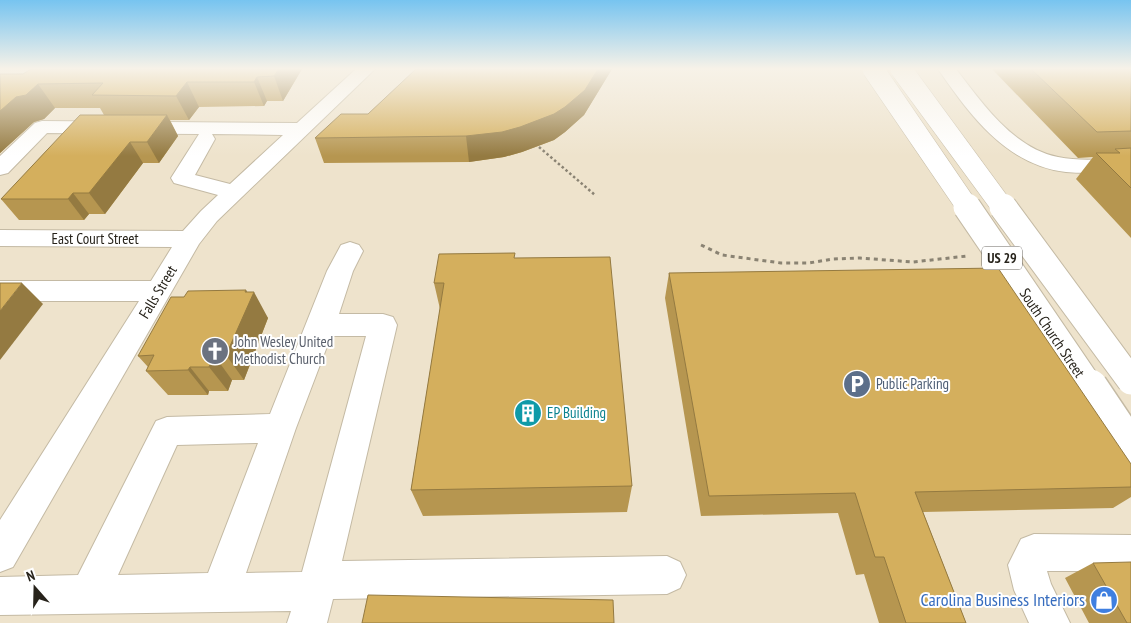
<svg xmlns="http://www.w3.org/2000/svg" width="1131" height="623" viewBox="0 0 1131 623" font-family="'PT Sans Narrow',sans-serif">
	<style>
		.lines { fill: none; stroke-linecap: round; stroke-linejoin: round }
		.minor-casing { stroke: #c4baa4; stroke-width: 2 }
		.path-far1 { stroke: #8a8373; stroke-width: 2.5; stroke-dasharray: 2.5 2.5; stroke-linecap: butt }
		.path { stroke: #8a8373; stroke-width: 3; stroke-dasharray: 4 4; stroke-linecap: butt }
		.minor { fill: #fff; fill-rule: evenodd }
		.major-bridge-far2-casing { stroke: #c4baa4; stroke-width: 22; stroke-linecap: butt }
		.major-bridge-far1-casing { stroke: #c4baa4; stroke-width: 29; stroke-linecap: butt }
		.major-bridge-casing { stroke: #c4baa4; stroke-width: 38; stroke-linecap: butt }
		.major-bridge-far2 { stroke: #fff; stroke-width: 21 }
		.major-bridge-far1 { stroke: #fff; stroke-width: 27 }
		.major-bridge { stroke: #fff; stroke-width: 35 }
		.wall { fill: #b69650 }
		.shaded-wall { fill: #947a41 }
		.building { fill: #d4af5d; stroke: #947a41 }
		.labels { text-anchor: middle; stroke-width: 4; stroke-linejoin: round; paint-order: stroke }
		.shield { fill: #fff; stroke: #68655f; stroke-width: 1 }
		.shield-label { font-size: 14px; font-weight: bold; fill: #27231b }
		.street-label { font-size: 15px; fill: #27231b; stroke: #fff }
		.worship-label { font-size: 15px; fill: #5b616d; stroke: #fff; text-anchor: start }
		.service-label { font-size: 15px; fill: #4e5e75; stroke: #fff; text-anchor: start }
		.culture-label { font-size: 15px; fill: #0d838f; stroke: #fff; text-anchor: start }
		.near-shop-label { font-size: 18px; fill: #366cbe; stroke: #fff; text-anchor: end }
	</style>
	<rect width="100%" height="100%" fill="#eee3cc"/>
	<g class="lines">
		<g class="minor-casing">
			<g id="minor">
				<path d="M356,69h19l-158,152 -18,23 -186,323 -13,5v-52l139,-219h-139v-20h151l21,-34 -172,-1v-16l183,1 18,-20 17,-16 -44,-12 -3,-5 28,-44 -152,-1 -39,40 -8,2v-19l35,-33 7,-2 255,2zM212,134l71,1 -53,49 -35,-9 20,-36z"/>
				<path d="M938,69h18c26,34 57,79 102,88 24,5 49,2 73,0v14c-22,1 -44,3 -65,1 -60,-7 -96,-57 -128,-103z"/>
				<path d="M350,242l9,3 4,6 -10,20 -14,43h44l10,3 4,8 -55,236 325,-5 13,6 6,13 -6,13 -13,6 -334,5 -6,24h-40l4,-12 -291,4v-38l78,-2 78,-154 11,-4 103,-3 57,-143 14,-26zM331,336h35l-64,236 -56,1 50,-145zM258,443l-50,130 -90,2 59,-130z"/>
				<path d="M1034,534l97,1v36h-84l4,13 19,39h-41l-15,-33 -6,-25 13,-26z"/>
			</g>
		</g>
		<path class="path-far1" d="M539,147l56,48"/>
		<path class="path" d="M701,245l21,10 59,8h28l24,-4 27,-1 53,4 54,-6"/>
		<use href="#minor" class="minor"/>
		<g class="major-bridge-far2-casing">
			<g id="major-bridge-far2">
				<path d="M873,69l95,139"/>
				<path d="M901,69l102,139"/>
			</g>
		</g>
		<g class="major-bridge-far1-casing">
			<g id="major-bridge-far1">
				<path d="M967,207l124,182"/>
				<path d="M1003,207l128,174"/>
			</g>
		</g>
		<g class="major-bridge-casing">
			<path id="major-bridge" d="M1090,387l41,61"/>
		</g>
		<use href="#major-bridge-far2" class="major-bridge-far2"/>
		<use href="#major-bridge-far1" class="major-bridge-far1"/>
		<use href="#major-bridge" class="major-bridge"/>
	</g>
	<g class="wall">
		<path d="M302,69l-19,32h-16l-3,5 -65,1 -10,13h-19l8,16 -19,27h-16l-38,51h-16l-5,6h-65l-18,-21 103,-84 -4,-7h-45l-11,11 -10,3 -34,31v-79z"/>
		<path d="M416,69h196l-28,46 -19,17 -11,8 -32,12 -18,5 -35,5 -145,1 -9,-25 53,-24z"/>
		<path d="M992,69h139v169l-55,-59 17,-22 -15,1z"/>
		<path d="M515,258l117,228 -5,26 -204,4 -12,-26 29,-181 -6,-26z"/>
		<path d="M669,273l462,191v33l-18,11 -190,4 43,111h-87l-15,-49 -8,1 -18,-62 -137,3 -36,-218z"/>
		<path d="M248,292l20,26 -24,62h-12l-4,11h-19l-1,4h-40l-22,-24 2,-4 -10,-11 46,-59z"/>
		<path d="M1093,563l38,60h-42l-24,-45z"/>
	</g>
	<g class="shaded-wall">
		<path d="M279,69h23l-19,32 -9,-25z"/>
		<path d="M598,69h14l-28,46 -19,17 -11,8 -32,12 -18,5 -35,5 -3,-26z"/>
		<path d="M257,77l10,24 -3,5 -10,-24z"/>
		<path d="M187,82l12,25 -10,13 -13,-24z"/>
		<path d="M38,84l17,24 -11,11 -10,3 -34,31v-42l16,-14z"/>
		<path d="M167,115l11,21 -19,27 -12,-21z"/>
		<path d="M130,142l13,21 -38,51 -16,-21z"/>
		<path d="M73,193l16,21 -5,6 -16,-21z"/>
		<path d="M22,283l21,21 -43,56v-49z"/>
		<path d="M246,290l5,8 3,-6 14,26 -24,62 -18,-25z"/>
		<path d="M214,355l18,25 -4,11 -19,-24z"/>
		<path d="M190,367l19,24 -1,4 -20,-25z"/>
	</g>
	<g class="building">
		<path d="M31,69h248l-5,7 -17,1 -3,5h-67l-11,14 -84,-1 11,-12 -65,1 -12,11 -10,2 -16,14v-37h23z"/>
		<path d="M416,69h182l-13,21 -20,17 -11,7 -34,13 -18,5 -36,4 -151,2 26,-24h27z"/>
		<path d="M1031,69h100v62l-34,1z"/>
		<path d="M80,115h87l-20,27h-17l-41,51h-16l-5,6h-67z"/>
		<path d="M1131,148v40l-35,-35h24l-5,-4z"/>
		<path d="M515,253l-1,5 96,-1 22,229 -221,4 33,-207h-10l5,-29z"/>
		<path d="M998,268l133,196v23l-216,5 51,131h-60l-22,-66h-9l-20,-64 -146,3 -40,-223z"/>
		<path d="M0,283h22l-22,28z"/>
		<path d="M246,290l-1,2h9l-28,63h-12l-5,12h-19l-2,3 -42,1 8,-16 -16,1 33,-59h13l4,-6z"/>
		<path d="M1131,562v61h-4l-34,-60z"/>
		<path d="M368,595l245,5 1,23h-252z"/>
	</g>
	<linearGradient id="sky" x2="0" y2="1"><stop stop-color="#77c4f0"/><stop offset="0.44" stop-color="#f7f2e8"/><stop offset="1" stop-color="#f7f2e8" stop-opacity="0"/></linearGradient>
	<rect width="1131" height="156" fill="url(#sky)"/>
	<defs>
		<g id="church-disc" transform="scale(1.4375)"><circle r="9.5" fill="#6b7280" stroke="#fff"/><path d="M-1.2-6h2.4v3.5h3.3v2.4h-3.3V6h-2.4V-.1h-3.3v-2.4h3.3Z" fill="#fff"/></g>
		<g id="parking-disc" transform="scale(1.4375)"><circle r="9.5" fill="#5c6f8a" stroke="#fff"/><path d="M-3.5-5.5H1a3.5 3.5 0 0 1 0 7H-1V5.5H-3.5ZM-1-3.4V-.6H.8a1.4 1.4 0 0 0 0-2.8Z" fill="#fff"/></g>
		<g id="building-disc" transform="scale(1.4375)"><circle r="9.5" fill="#0f9aa8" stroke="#fff"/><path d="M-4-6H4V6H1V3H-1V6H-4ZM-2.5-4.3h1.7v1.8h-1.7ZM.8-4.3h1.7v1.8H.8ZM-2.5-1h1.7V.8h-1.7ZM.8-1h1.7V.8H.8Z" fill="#fff"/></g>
		<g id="shop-disc" transform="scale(1.4375)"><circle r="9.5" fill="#3f7fe0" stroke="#fff"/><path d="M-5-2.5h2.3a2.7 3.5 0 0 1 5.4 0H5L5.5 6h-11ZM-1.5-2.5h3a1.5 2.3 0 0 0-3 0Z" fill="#fff"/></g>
	</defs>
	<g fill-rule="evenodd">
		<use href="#church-disc" x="215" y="351"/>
		<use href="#parking-disc" x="857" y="384"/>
		<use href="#building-disc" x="528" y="413"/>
		<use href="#shop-disc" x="1104" y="600"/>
	</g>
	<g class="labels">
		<rect class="shield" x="982" y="246.5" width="40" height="23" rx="4"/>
		<g class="shield-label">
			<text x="1002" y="263">US 29</text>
		</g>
		<g class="street-label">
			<text x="95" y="244">East Court Street</text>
			<text transform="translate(158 292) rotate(-59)" y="5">Falls Street</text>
			<text transform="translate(1052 333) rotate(56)" y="5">South Church Street</text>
		</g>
		<g class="worship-label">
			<text x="234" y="347">John Wesley United<tspan x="234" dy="17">Methodist Church</tspan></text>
		</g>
		<g class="service-label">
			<text x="876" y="389">Public Parking</text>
		</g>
		<g class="culture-label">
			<text x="547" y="418">EP Building</text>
		</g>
		<g class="near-shop-label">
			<text x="1085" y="606">Carolina Business Interiors</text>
		</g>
	</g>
	<g transform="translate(35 588) rotate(340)" stroke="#ffffff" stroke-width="4" paint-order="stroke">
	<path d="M0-4L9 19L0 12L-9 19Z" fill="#27231b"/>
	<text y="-8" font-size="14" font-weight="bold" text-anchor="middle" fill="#27231b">N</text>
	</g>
</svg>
